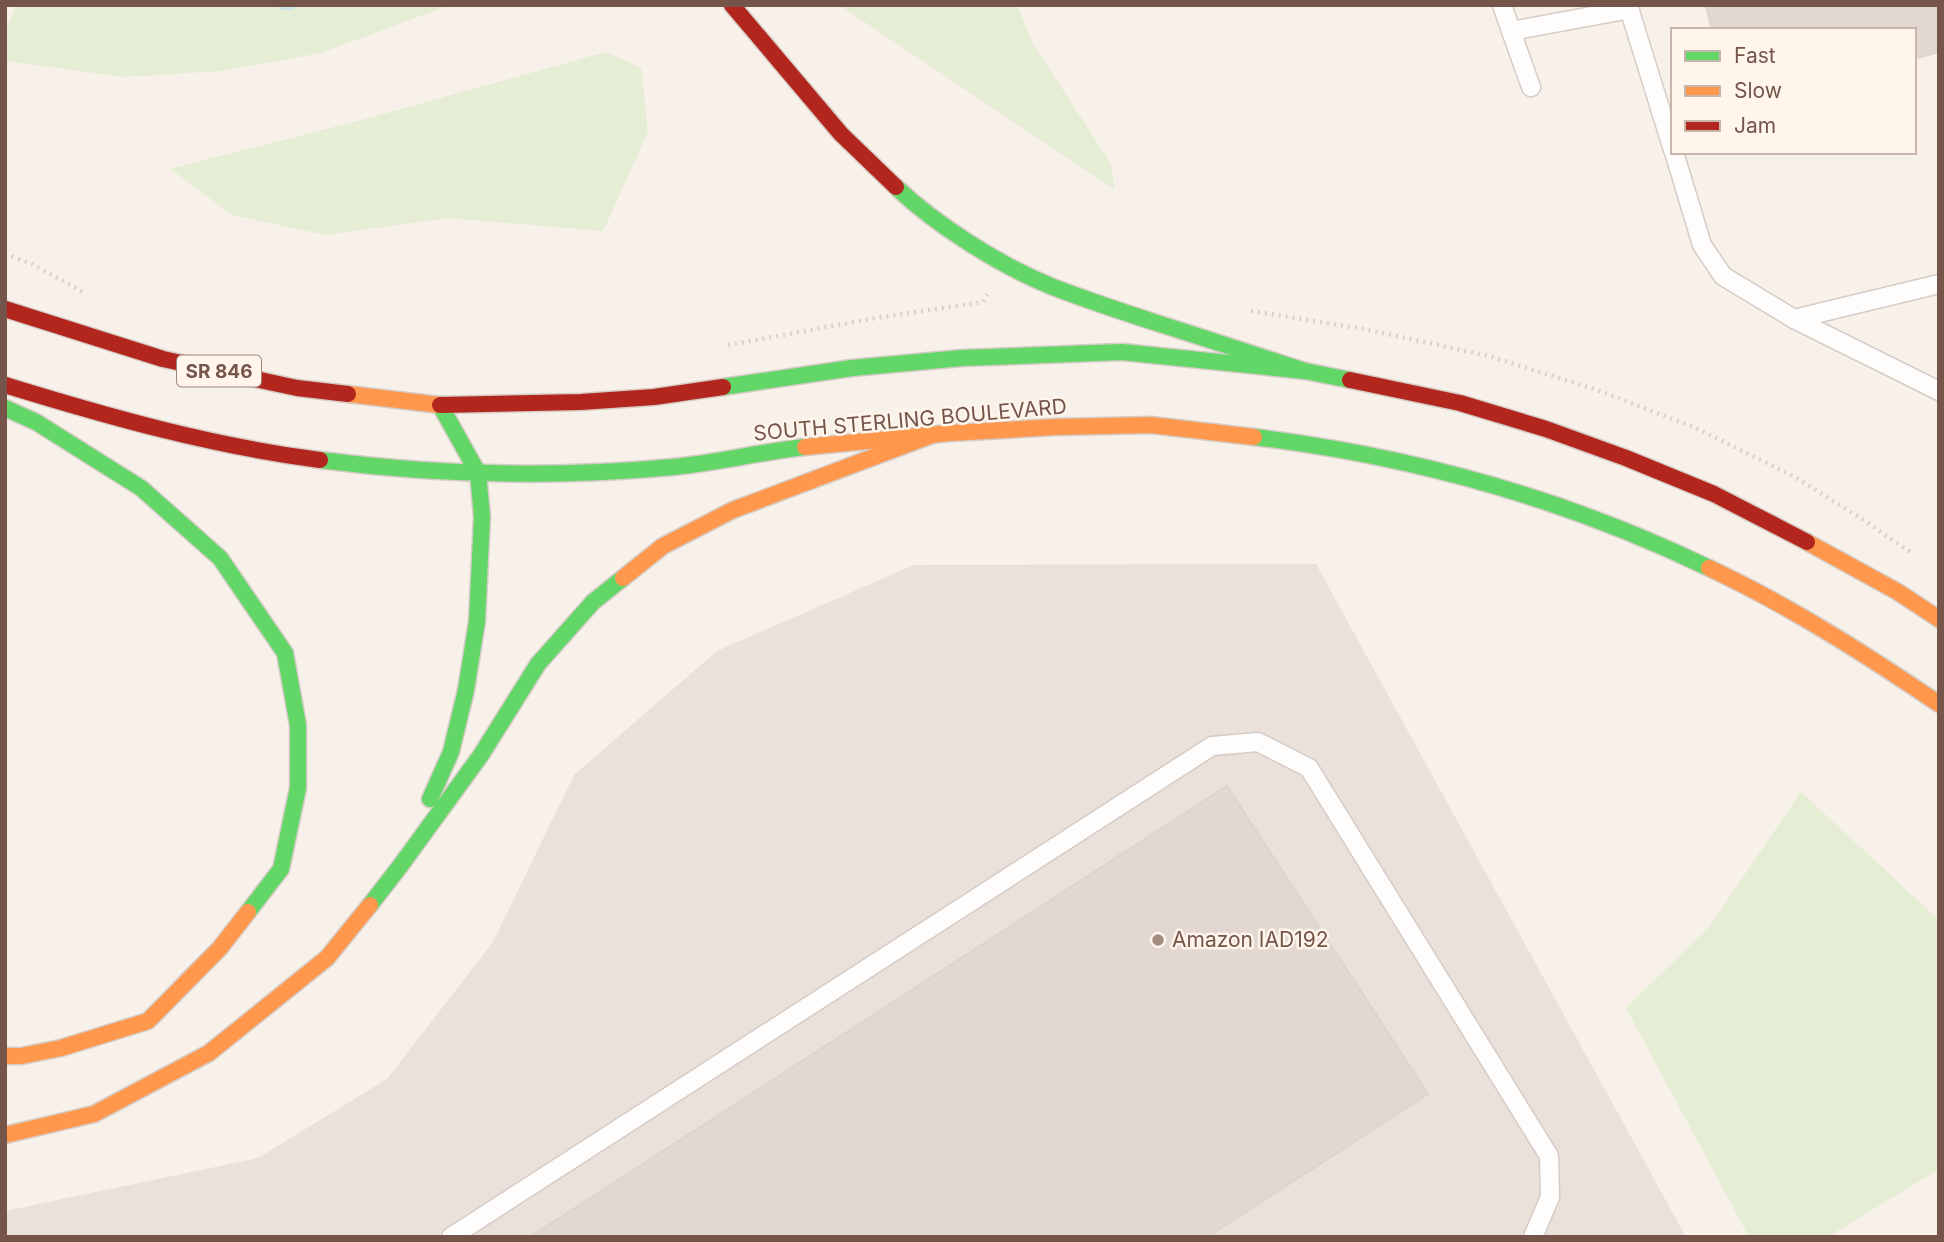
<svg xmlns="http://www.w3.org/2000/svg" width="1944" height="1242" viewBox="0 0 1944 1242" font-family="Inter,sans-serif">
	<style>
		.industrial { fill: #eae1db }
		.green { fill: #e5edd5 }
		.lines { fill: none; stroke-linecap: round; stroke-linejoin: round }
		.stream { stroke: #cce7e7; stroke-width: 10 }
		.building { fill: #e3d8d1; stroke: #e0d3cc; stroke-width: 2 }
		.lane-casing { stroke: #d6ccc7; stroke-width: 21 }
		.fast-casing { stroke: #d6ccc6; stroke-width: 19 }
		.slow-casing { stroke: #d6ccc6; stroke-width: 19 }
		.jam-casing { stroke: #d6ccc6; stroke-width: 19 }
		.path { stroke: #dad0ce; stroke-width: 4.5; stroke-dasharray: 2 5; stroke-linecap: butt }
		.lane { stroke: #fefdfc; stroke-width: 18 }
		.fast { stroke: #63d668; stroke-width: 16 }
		.slow { stroke: #ff974d; stroke-width: 16 }
		.jam { stroke: #b3261e; stroke-width: 16 }
		.poi-dot { fill: #a28c82; stroke: #fff5eb; stroke-width: 2.5 }
		.labels { text-anchor: middle; stroke-width: 5; stroke-linejoin: round; paint-order: stroke }
		.shield { fill: #fff5eb; stroke: #9e857a; stroke-width: 2 }
		.shield-label { font-size: 19px; font-weight: bold; fill: #75554a }
		.street-label { font-size: 21px; fill: #75554a; stroke: #fff5eb }
		.poi-label { font-size: 21px; fill: #75554a; stroke: #fff5eb; text-anchor: start }
	</style>
	<rect width="100%" height="100%" fill="#f7f1ea"/>
	<path class="industrial" d="M1316,564l370,673h-1681v-26l253,-53 129,-79 106,-137 81,-167 143,-124 197,-86z"/>
	<g class="green">
		<path d="M16,5h434l-129,48 -99,18 -98,6 -119,-16v-28z"/>
		<path d="M839,5h178l15,37 79,122 4,26z"/>
		<path d="M606,52l35,16 7,64 -45,99 -156,-13 -121,17 -94,-20 -62,-46 195,-50z"/>
		<path d="M1801,792l138,128v249l-111,68h-79l-123,-229 83,-81z"/>
	</g>
	<g class="lines">
		<path class="stream" d="M282,5h9"/>
	</g>
	<g class="building">
		<path d="M1711,5h228v47l-25,7v-29h-202l-6,-24z"/>
		<path d="M1227,786l201,308 -221,143h-677z"/>
	</g>
	<g class="lines">
		<g class="lane-casing">
			<g id="lane">
				<path d="M1502,5l9,26"/>
				<path d="M1628,5l45,145"/>
				<path d="M1531,87l-20,-56 119,-22"/>
				<path d="M1674,152l28,93 21,31 71,43 145,72"/>
				<path d="M1794,319l145,-35"/>
				<path d="M451,1237l761,-491 46,-4 51,26 240,388 1,41 -17,40"/>
			</g>
		</g>
		<g class="fast-casing">
			<g id="fast">
				<path d="M896,187c41,39 105,79 157,100 36,14 73,26 110,38 48,15 95,31 142,46"/>
				<path d="M723,387l129,-19 110,-10 160,-6 183,19 45,9"/>
				<path d="M5,408l31,14 105,66 79,70 65,95 13,72v63l-17,81 -33,43"/>
				<path d="M1254,437c157,19 312,62 455,131"/>
				<path d="M320,460c116,15 236,18 353,7 44,-4 87,-15 132,-20"/>
				<path d="M430,799l21,-47 15,-62 11,-69 5,-104 -4,-44 -38,-68"/>
				<path d="M370,905l31,-40 80,-110 57,-91 55,-62 30,-24"/>
			</g>
		</g>
		<g class="slow-casing">
			<g id="slow">
				<path d="M348,394l92,11"/>
				<path d="M805,447l145,-14 106,-6 95,-2 103,12"/>
				<path d="M1807,542l91,50 41,27"/>
				<path d="M1709,568c81,38 156,86 230,136"/>
				<path d="M623,578l40,-32 70,-36 199,-75"/>
				<path d="M5,1056h16l40,-8 87,-27 72,-73 28,-36"/>
				<path d="M5,1135l89,-21 115,-61 118,-95 43,-53"/>
			</g>
		</g>
		<g class="jam-casing">
			<g id="jam">
				<path d="M732,5l109,129 55,53"/>
				<path d="M5,309l158,50 134,29 51,6"/>
				<path d="M1350,380l110,23 86,26 80,29 88,36 93,48"/>
				<path d="M5,385c104,32 207,61 315,75"/>
				<path d="M440,405l141,-3 73,-5 69,-10"/>
			</g>
		</g>
		<g class="path">
			<path d="M5,254l27,10 51,28"/>
			<path d="M1251,311l113,18 125,27 108,34 99,38 97,48 69,43 51,35"/>
			<path d="M728,345l148,-27 107,-16 4,-8"/>
		</g>
		<use href="#lane" class="lane"/>
		<use href="#fast" class="fast"/>
		<use href="#slow" class="slow"/>
		<use href="#jam" class="jam"/>
	</g>
	<circle class="poi-dot" cx="1158" cy="940" r="7"/>
	<g class="labels">
		<rect class="shield" x="177" y="355.5" width="84" height="31" rx="5"/>
		<g class="shield-label">
			<text x="219" y="378">SR 846</text>
		</g>
		<g class="street-label">
			<text transform="translate(910 420) rotate(-5)" y="7">SOUTH STERLING BOULEVARD</text>
		</g>
		<g class="poi-label">
			<text x="1172" y="947">Amazon IAD192</text>
		</g>
	</g>
	<rect width="1944" height="1242" fill="none" stroke="#75554a" stroke-width="14"/>
	<rect x="1671" y="28" width="245" height="126" fill="#fff5eb" stroke="#c8b5ab" stroke-width="2"/>
	<rect x="1685" y="51" width="35" height="10" fill="#63d668" stroke="#c8b5ab" stroke-width="2"/>
	<text x="1734" y="63" font-size="21" fill="#75554a">Fast</text>
	<rect x="1685" y="86" width="35" height="10" fill="#ff974d" stroke="#c8b5ab" stroke-width="2"/>
	<text x="1734" y="98" font-size="21" fill="#75554a">Slow</text>
	<rect x="1685" y="121" width="35" height="10" fill="#b3261e" stroke="#c8b5ab" stroke-width="2"/>
	<text x="1734" y="133" font-size="21" fill="#75554a">Jam</text>
</svg>
